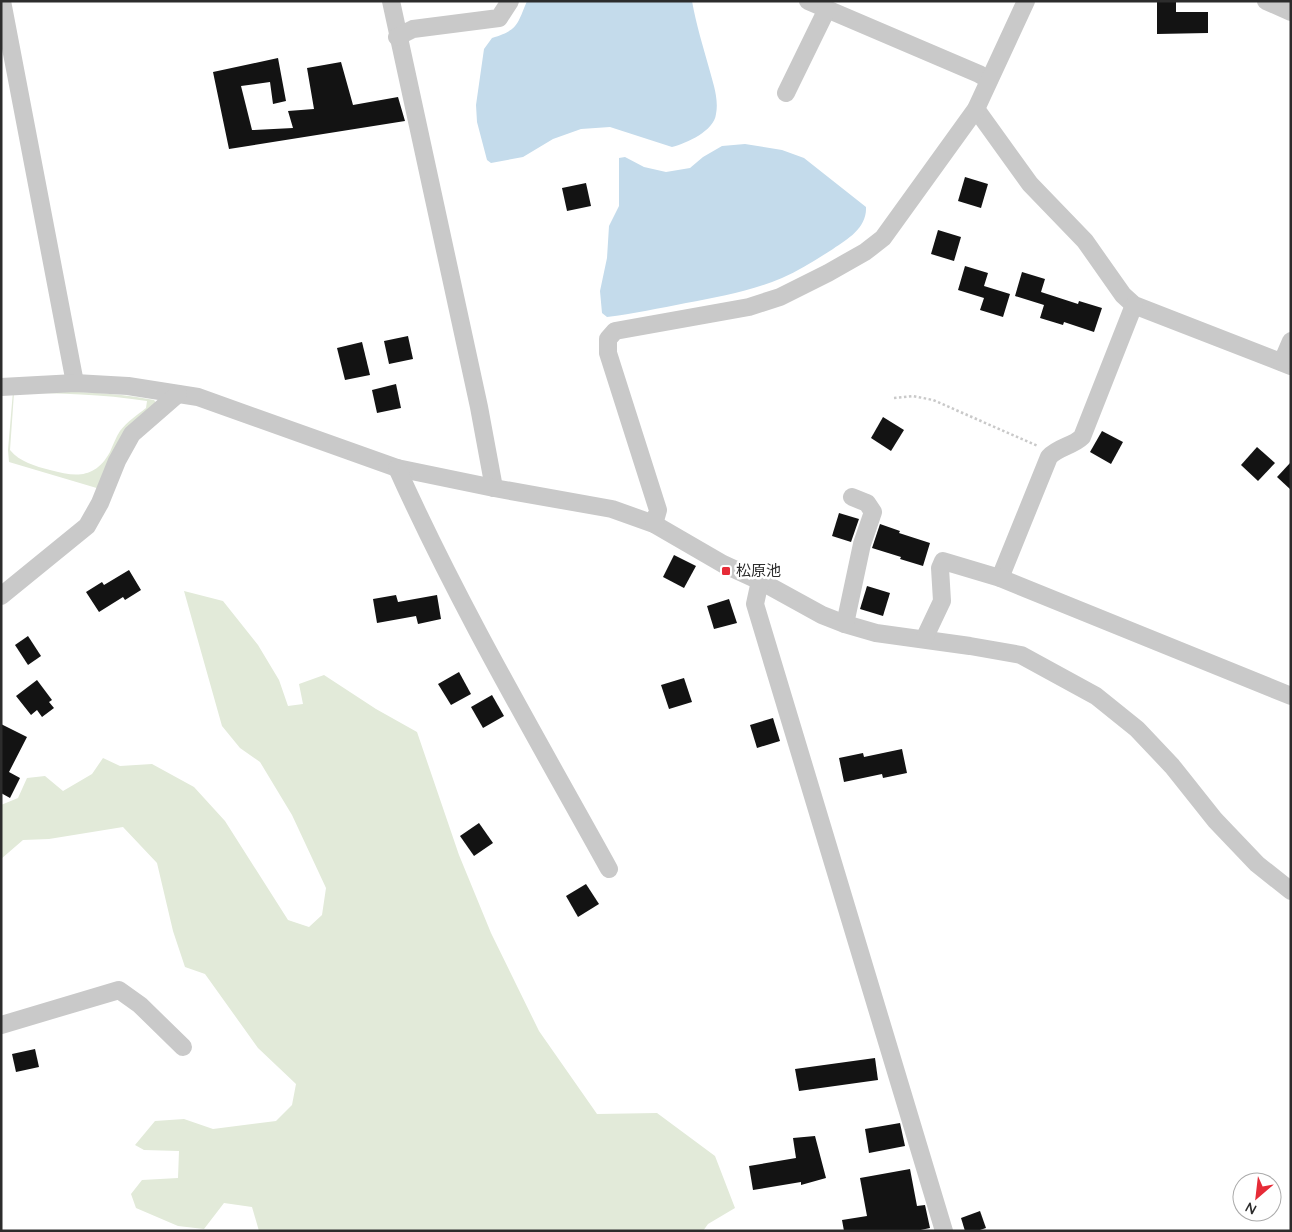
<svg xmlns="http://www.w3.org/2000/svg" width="1292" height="1232" viewBox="0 0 1292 1232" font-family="Quicksand,'Noto Sans JP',sans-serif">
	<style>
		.green { fill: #e2ead9; fill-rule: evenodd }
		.water { fill: #c4dbeb }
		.building { fill: #131313 }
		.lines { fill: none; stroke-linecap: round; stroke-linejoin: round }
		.path { stroke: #c9c9c9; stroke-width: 2.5; stroke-dasharray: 2.5 2.5; stroke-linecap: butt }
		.minor { stroke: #c9c9c9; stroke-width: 18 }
		.poi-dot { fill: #e62b37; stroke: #fff; stroke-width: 2 }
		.labels { text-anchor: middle; stroke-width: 5; stroke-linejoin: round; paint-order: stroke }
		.poi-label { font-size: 15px; fill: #2c2c2c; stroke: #fff; text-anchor: start }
	</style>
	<rect width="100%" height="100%" fill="#fff"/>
	<g class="green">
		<path d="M13,391c47,0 95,0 141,9l3,4 -57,85 -91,-27 -1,-12zM14,393c47,0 87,1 133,8l-1,7c-9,7 -19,14 -26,23 -4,6 -7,14 -10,21 -15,27 -34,25 -60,18 -15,-4 -30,-8 -40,-20z"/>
		<path d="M184,591l39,10 35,44 21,35 9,26 15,-2 -4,-20 25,-9 52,34 41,23 42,123 32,78 48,98 58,83 60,-1 58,43 20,52 -27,16 -5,7h-444l-7,-24 -28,-4 -20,26 -26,-3 -42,-18 -5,-14 11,-14 36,-2 1,-27 -35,-1 -9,-5 20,-24 29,-2 29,10 63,-8 16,-16 4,-21 -38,-36 -53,-74 -20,-7 -12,-36 -16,-68 -34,-36 -74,12 -26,1 -22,19v-54l17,-7 9,-20 18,-2 18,15 29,-17 11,-16 17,8 32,-2 42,23 31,34 63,99 21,7 13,-12 4,-27 -34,-73 -32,-53 -20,-14 -18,-22z"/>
	</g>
	<g class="water">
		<path d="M527,1h165c4,23 11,45 17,67 4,15 10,31 7,46 -2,17 -29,29 -44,33l-62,-20 -29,2 -28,10 -30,18 -32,6 -4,-3 -10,-38 -1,-17 8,-56 8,-11c26,-8 25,-13 35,-37z"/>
		<path d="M745,144l37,6 22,8 62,49c1,21 -18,32 -33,42 -16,10 -33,21 -51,29 -31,13 -63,19 -96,25 -26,5 -53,11 -79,14l-5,-4 -2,-22 7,-33 2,-32 10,-20v-48l6,-1 19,10 22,5 24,-4 13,-11 19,-11z"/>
	</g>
	<g class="building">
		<path d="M1157,1h19v11h32v21l-51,1z"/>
		<path d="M278,58l8,43 -13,3 -3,-22 -29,4 11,44 41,-2 -5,-17 26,-2 -7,-41 34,-6 12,43 45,-8 7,24 -176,28 -16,-77z"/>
		<path d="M965,177l23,7 -7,24 -23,-7z"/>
		<path d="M586,183l5,23 -24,5 -5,-23z"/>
		<path d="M938,230l23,7 -7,24 -23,-7z"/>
		<path d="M965,266l23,7 -4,13 26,8 -7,23 -23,-7 4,-12 -26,-8z"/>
		<path d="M1022,272l23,7 -4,13 37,12 1,-3 23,7 -8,24 -30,-10 -1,3 -23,-7 4,-13 -29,-9z"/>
		<path d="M408,336l5,23 -24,5 -5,-23z"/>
		<path d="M362,342l8,33 -25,5 -8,-32z"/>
		<path d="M396,384l5,24 -24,5 -5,-23z"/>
		<path d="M883,417l21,13 -13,21 -20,-13z"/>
		<path d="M1102,431l21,11 -12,22 -21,-12z"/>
		<path d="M1257,447l18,16 -17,18 -17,-16z"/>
		<path d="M1291,462v28l-14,-13z"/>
		<path d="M839,513l20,6 -8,23 -19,-6z"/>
		<path d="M880,524l20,7 -1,2 31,10 -7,23 -23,-7 1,-2 -29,-9z"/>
		<path d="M674,555l22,11 -12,22 -21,-11z"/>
		<path d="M129,570l12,20 -16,10 -2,-3 -24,15 -13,-20 16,-10 2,3z"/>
		<path d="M867,586l23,7 -7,23 -23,-7z"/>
		<path d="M396,595l2,7 39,-7 4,24 -23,5 -2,-8 -39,7 -4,-24z"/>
		<path d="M729,599l8,24 -23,6 -7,-23z"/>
		<path d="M28,636l13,20 -13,9 -13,-20z"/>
		<path d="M459,672l12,22 -20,11 -13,-21z"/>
		<path d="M684,678l8,24 -23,7 -8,-24z"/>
		<path d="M37,680l15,20 -3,2 5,6 -12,9 -5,-7 -6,5 -15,-19z"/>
		<path d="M492,695l12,21 -21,12 -12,-21z"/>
		<path d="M773,718l7,23 -23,7 -7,-23z"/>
		<path d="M1,724l26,13 -18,35 11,6 -10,20 -9,-5z"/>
		<path d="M902,749l5,24 -24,5 -1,-4 -38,8 -5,-24 24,-5 1,4z"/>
		<path d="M479,823l14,20 -19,13 -14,-20z"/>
		<path d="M586,884l13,20 -21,13 -12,-21z"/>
		<path d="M35,1049l4,18 -23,5 -4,-18z"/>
		<path d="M875,1058l3,22 -79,11 -4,-22z"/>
		<path d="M900,1123l5,23 -36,7 -4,-24z"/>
		<path d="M815,1136l11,42 -25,7v-3l-48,8 -4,-24 47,-8 -3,-20z"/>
		<path d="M910,1169l7,37 8,-1 5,23 -14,3h-72l-2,-11 25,-4 -7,-38z"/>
		<path d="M980,1211l6,17 -9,3h-12l-4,-13z"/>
	</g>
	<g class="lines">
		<path class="path" d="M894,398l19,-2 20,4 105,46"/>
		<g class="minor">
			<path d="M2,1l73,382"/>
			<path d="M391,1l88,406 15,81"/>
			<path d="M808,1l171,73 10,6"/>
			<path d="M1266,1l25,11"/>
			<path d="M397,37l16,-8 86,-11 11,-17"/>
			<path d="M786,93l41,-84"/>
			<path d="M976,109l54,75 55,57 38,54 11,10 157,61"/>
			<path d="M1282,362l9,-21"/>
			<path d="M1,387l74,-4 53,3 70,11 199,71 97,20 118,21 42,15 69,40 37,17 62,34 23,9 31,9 94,13 51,9 75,41 41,33 35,37 43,54 42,44 34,27"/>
			<path d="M397,468c62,138 139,269 212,401"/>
			<path d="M654,524l4,-14 -50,-157v-14l7,-8 134,-24 31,-10 48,-24 37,-21 18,-14 93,-129 50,-108"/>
			<path d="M1000,578l49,-121c9,-10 24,-11 33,-20l52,-132"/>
			<path d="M760,581l-5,23 189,627"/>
			<path d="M1,596l86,-70 13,-23 17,-42 15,-27 46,-40"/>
			<path d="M845,624l17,-80 11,-32 -6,-9 -15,-6"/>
			<path d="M924,639l18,-38 -2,-33 3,-7 57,17 291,118"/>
			<path d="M1,1025l118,-35 21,15 43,42"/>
		</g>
	</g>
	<rect class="poi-dot" x="721" y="566" width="10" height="10" rx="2.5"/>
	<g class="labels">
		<g class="poi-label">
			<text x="736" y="576">松原池</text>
		</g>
	</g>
	<rect width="1292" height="1232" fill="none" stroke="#2c2c2c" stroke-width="5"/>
	<g transform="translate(1257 1197) rotate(208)"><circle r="24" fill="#ffffff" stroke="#ababab"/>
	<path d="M0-4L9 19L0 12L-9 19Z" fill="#e62b37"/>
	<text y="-8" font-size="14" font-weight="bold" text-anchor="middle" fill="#2c2c2c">N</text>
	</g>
</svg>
